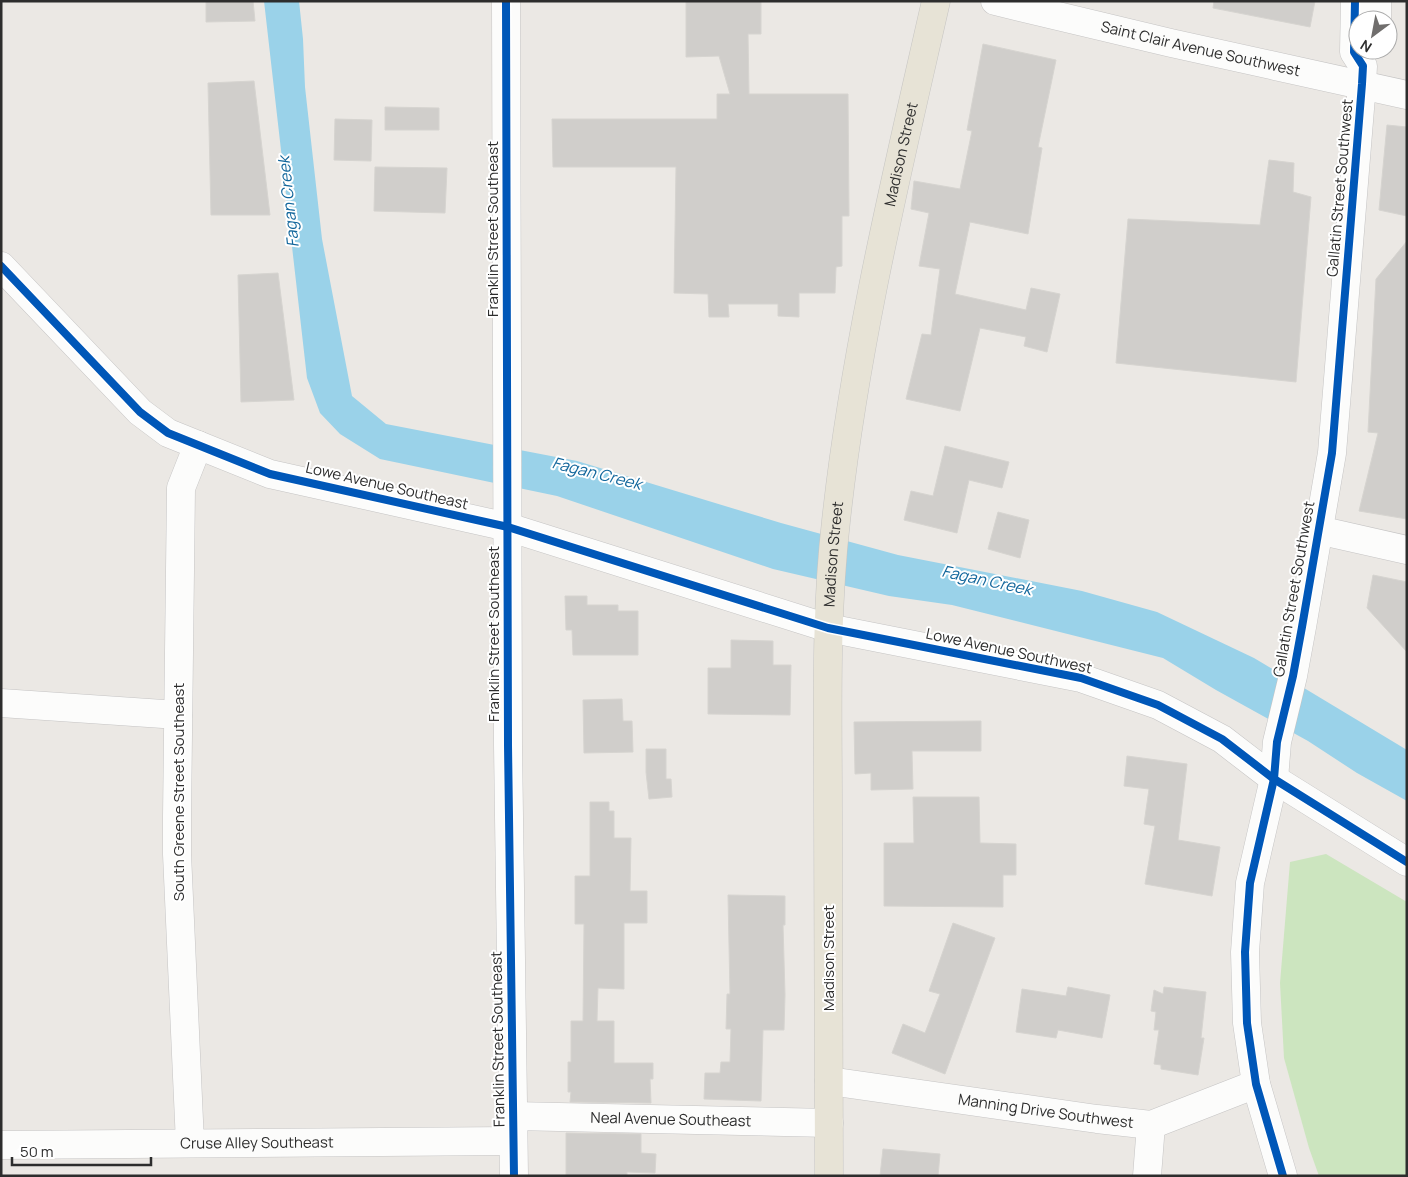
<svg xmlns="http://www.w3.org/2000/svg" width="1408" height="1177" viewBox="0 0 1408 1177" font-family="Manrope,sans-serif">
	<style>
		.green { fill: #cce5bf }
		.water { fill: #9ad2e9 }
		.building { fill: #d0cecb; stroke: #d6d4d0 }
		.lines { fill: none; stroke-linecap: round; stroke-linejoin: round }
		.minor-casing { stroke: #c5c4c4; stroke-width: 29 }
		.major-casing { stroke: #c6c5c3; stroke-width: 29 }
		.minor { stroke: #fcfcfb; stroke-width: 28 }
		.major { stroke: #e7e3d6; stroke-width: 28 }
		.cycleway-casing { stroke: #fff; stroke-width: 11 }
		.cycleway { stroke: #0057b8; stroke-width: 8 }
		.labels { text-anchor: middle; stroke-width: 4; stroke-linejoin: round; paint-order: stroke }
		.street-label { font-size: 15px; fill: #2d2d2d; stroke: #fff }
		.water-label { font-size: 16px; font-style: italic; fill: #13679c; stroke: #fff }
	</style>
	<rect width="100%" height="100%" fill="#ebe8e4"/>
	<path class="green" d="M1326,854l81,48v274h-88l-10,-28 -25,-90 -4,-75 10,-121z"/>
	<path class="water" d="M264,1h35l4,38 2,48 17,152 30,157 34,28 191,37 204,62 117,32 184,36 75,21 97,46 153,92v51l-50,-28 -49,-32 -92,-51 -53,-32 -211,-53 -63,-9 -116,-27 -216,-73 -177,-37 -40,-25 -20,-21 -13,-35z"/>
	<g class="building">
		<path d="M206,1h47l2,20 -49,1z"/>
		<path d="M686,1h75v33h-13l1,60h99l1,122h-7v50l-6,1 -1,26h-36v24l-21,-1v-12h-50l1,13h-20l-1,-23 -34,-1 2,-126h-123l-1,-48h165v-25h13l-11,-38 -33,1z"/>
		<path d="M1214,1h101l-5,26 -97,-19z"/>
		<path d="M983,44l73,16 -18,87 4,1 -14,86 -58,-12 -15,72 71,16 5,-22 29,6 -13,58 -23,-6 2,-9 -46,-9 -20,83 -54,-12 16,-65 9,1 9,-66 -21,-3 10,-53 -18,-4 3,-28 46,8 12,-58 -5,-1z"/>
		<path d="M254,81l16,134h-59l-3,-132z"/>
		<path d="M385,107l54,1v22h-54z"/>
		<path d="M335,119l37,1 -1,41 -37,-1z"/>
		<path d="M1387,125l20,2v89l-28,-6z"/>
		<path d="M1269,160l25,3 -1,29 18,5 -15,185 -180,-19 12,-144 132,6z"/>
		<path d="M375,167l72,1 -2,45 -71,-2z"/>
		<path d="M1407,241v278l-48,-8 19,-78 -10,-1 8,-153z"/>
		<path d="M278,273l16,127 -53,2 -3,-127z"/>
		<path d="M945,446l64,16 -7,26 -33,-8 -12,53 -53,-13 7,-29 22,5z"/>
		<path d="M998,512l31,8 -9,38 -32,-9z"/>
		<path d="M1373,575l34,7v70l-40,-44z"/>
		<path d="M565,596h22v9h31v6h20v44h-65l-1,-25h-6z"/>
		<path d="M731,640l42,1v24h18l-1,50 -82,-1v-46h23z"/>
		<path d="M622,699l1,22h9l1,31 -49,1 -1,-53z"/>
		<path d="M981,721v30h-69l1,38 -42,1v-17l-16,1 -1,-52z"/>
		<path d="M646,749h20v30h5l1,18 -23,2 -3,-27z"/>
		<path d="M1127,756l60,8 -9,76 42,7 -8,49 -67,-12 10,-58 -11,-2 5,-35 -25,-3z"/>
		<path d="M913,797h66l1,46 36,1v31h-13v32l-119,-1v-63h30z"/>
		<path d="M590,802h19v9h5v27h17l-1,53h17v32h-23v66l-26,-1 -1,33h17v42h39v16h-3l1,24 -81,-1 1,-10h-3v-30h3v-41h12l1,-97h-9v-48h15z"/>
		<path d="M728,895l57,1v29h-2l2,70 -1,35h-21l-2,71 -57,-2 1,-26h15l1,-11h9l1,-33h-5l1,-35h3z"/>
		<path d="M953,923l42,15 -50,136 -53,-21 11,-29 22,9 15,-39 -11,-3z"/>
		<path d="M1068,987l42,8 -8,43 -44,-8 -2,8 -40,-6 6,-43 44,7z"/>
		<path d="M1164,987l42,5 -5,46h3l-6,37 -37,-6v-4l-7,-1 5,-34h-5l2,-18 -5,-1 3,-21 9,4z"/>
		<path d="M566,1133l75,1v19l15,1 -1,19 -28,-1v4h-61z"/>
		<path d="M883,1149l57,5 -2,22h-58z"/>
	</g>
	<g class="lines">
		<g class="minor-casing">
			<g id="minor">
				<path d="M506,1l2,744 6,431"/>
				<path id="s1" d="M995,1l176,42 236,52"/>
				<path d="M1377,20v-19"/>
				<path d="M1,266l139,146 28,21 102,41 238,53 320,101 253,50 77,27 64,34 52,40 133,83"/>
				<path d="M1318,530l89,20"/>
				<path d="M1,703l177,12"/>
				<path id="s2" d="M829,1081l268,38 54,6 105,-41"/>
				<path id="s3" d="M513,1116l316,7"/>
				<path d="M190,1143l-13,-289v-37l4,-329 17,-43"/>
				<path id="s4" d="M1,1145l512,-4"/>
				<path d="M1147,1176l4,-51"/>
				<path d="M1283,1176l-27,-92 -9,-61 -2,-71 5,-69 24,-104 3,-37 16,-66 9,-49 30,-174 30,-369 1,-18 -9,-14 1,-51"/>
			</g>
		</g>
		<g class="major-casing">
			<g id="major">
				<path id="s5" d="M829,1176c-1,-123 -1,-246 -1,-369 0,-96 -3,-191 8,-286 19,-176 61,-348 100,-520"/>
			</g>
		</g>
		<use href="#minor" class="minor"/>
		<use href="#major" class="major"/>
		<g class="cycleway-casing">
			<g id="cycleway">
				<path d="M506,1l2,744 6,431"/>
				<path d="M1,266l139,146 28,21 102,41 238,53 320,101 253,50 77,27 64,34 52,40 133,83"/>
				<path d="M1283,1176l-27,-92 -9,-61 -2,-71 5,-69 24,-104 3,-37 16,-66 9,-49 30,-174 30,-369 1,-18 -9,-14 1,-51"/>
			</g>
		</g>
		<use href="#cycleway" class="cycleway"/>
	</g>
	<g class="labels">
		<g class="street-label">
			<text dy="5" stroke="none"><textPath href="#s1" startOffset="211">Saint Clair Avenue Southwest</textPath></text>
			<text dy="5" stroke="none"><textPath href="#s5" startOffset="1028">Madison Street</textPath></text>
			<text transform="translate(1340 188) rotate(-85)" y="5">Gallatin Street Southwest</text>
			<text transform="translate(493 229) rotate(-90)" y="5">Franklin Street Southeast</text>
			<text transform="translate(387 486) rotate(13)" y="5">Lowe Avenue Southeast</text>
			<text dy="5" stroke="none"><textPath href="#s5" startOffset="622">Madison Street</textPath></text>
			<text transform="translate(1294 589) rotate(-80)" y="5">Gallatin Street Southwest</text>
			<text transform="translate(494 634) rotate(-90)" y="5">Franklin Street Southeast</text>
			<text transform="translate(1009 651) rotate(12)" y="5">Lowe Avenue Southwest</text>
			<text transform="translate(179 792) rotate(-90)" y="5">South Greene Street Southeast</text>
			<text transform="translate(829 958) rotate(-90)" y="5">Madison Street</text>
			<text transform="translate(498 1039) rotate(-91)" y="5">Franklin Street Southeast</text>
			<text dy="5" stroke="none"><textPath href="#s2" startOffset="219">Manning Drive Southwest</textPath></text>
			<text dy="5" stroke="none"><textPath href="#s3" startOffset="158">Neal Avenue Southeast</textPath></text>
			<text dy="5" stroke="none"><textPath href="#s4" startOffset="256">Cruse Alley Southeast</textPath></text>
		</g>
		<g class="water-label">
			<text transform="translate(288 202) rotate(-96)" y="6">Fagan Creek</text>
			<text transform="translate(597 473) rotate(14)" y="6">Fagan Creek</text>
			<text transform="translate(987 580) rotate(12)" y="6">Fagan Creek</text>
		</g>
	</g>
	<rect width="1408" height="1177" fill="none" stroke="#2d2d2d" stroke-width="5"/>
	<g transform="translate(1373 35) rotate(212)"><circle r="24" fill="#ffffff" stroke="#ababab"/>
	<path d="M0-4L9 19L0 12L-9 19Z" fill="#706e6d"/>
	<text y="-8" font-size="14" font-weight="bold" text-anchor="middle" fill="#2d2d2d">N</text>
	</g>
	<path d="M12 1157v8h139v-8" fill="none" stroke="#2d2d2d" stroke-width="2.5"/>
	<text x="20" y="1157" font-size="15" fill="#2d2d2d" stroke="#ffffff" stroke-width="4" paint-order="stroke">50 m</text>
</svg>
